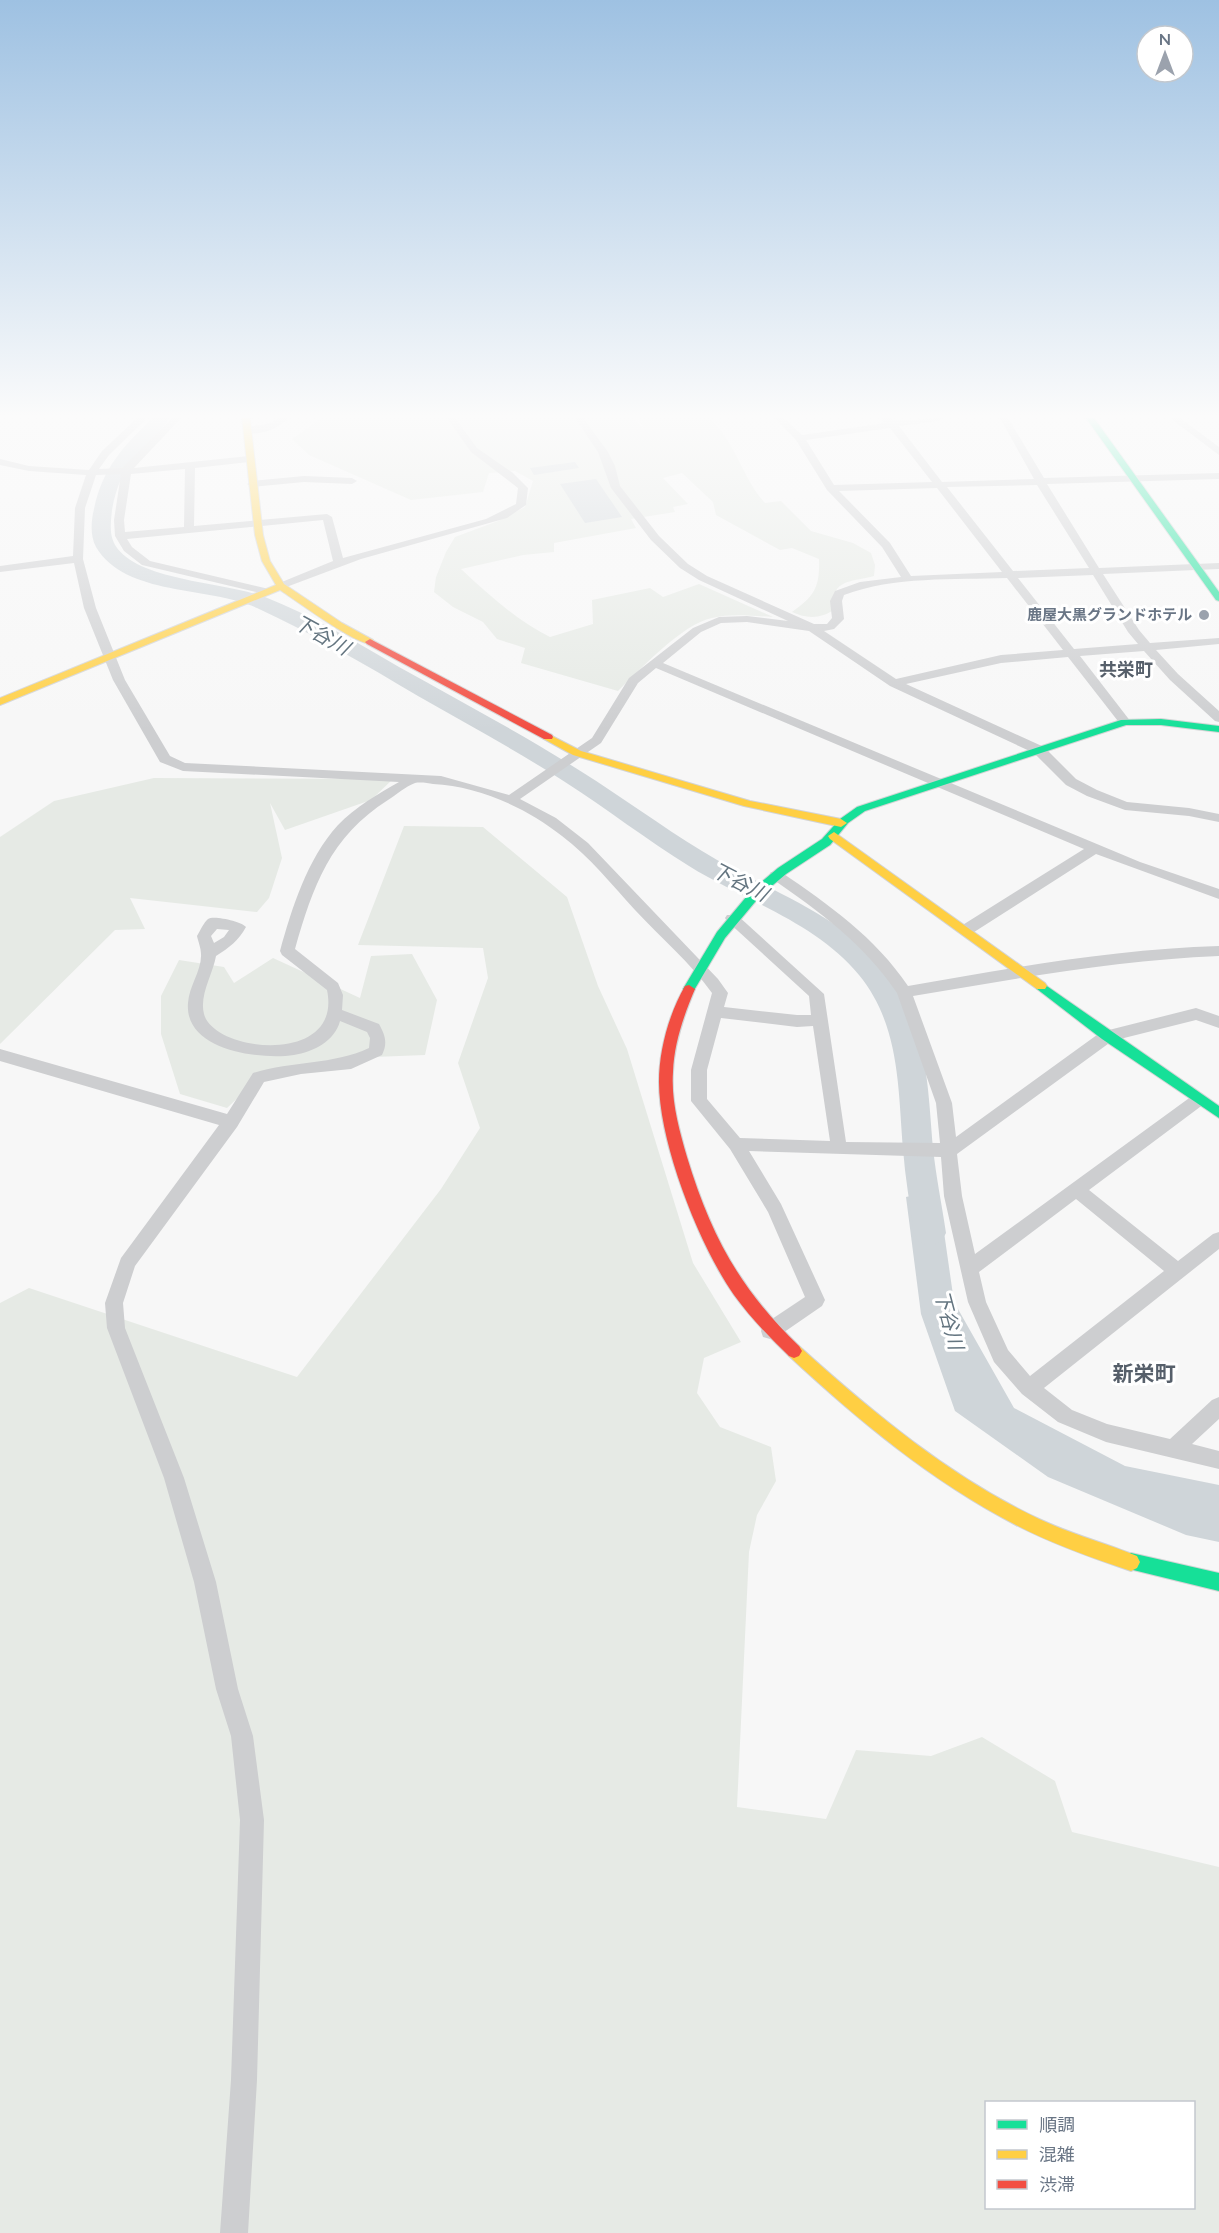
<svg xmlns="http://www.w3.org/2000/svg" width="1219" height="2233" viewBox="0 0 1219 2233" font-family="Lato,'Noto Sans JP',sans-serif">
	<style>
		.green { fill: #e6eae5; fill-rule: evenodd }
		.water { fill: #cfd5d9 }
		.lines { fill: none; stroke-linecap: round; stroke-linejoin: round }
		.river { fill: #cfd5d9; fill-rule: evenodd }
		.fast-casing { stroke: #d3d4d5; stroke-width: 2 }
		.slow-casing { stroke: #d3d4d5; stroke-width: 2 }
		.jam-casing { stroke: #d3d4d5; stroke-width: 2 }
		.street { fill: #cdced0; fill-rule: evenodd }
		.fast { fill: #16e098; fill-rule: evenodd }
		.slow { fill: #ffcf43; fill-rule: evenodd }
		.jam { fill: #f24e42; fill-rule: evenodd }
		.poi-dot { fill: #9ba2ad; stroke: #fff; stroke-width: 2 }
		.labels { text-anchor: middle; stroke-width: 6; stroke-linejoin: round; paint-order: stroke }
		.far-poi-label { font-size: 15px; font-weight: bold; fill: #697585; stroke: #fff; text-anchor: end }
		.far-quarter-label { font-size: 18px; font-weight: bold; fill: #565f6a; stroke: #fff }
		.water-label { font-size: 20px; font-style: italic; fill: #647580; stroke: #fff }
		.quarter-label { font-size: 21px; font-weight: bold; fill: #565f6a; stroke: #fff }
	</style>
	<rect width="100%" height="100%" fill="#f7f7f7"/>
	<g class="green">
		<path d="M322,418h310l12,12 -5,-12h70c26,22 33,60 56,85l16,-2 30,30 42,12 18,10 4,12 -1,11c-22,6 -45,3 -39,33 -14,10 -28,10 -43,3 22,-16 28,-24 27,-53l-27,-11 -12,2 -64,-35 -3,-13 -31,-29 -19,5 25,26 -15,3 2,5 -44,7 5,9 -82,15v9l-31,3 -62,14c28,26 55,51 89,68l43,-13 -1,-24 58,-12 13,9 36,-13 74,33c-20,-1 -41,-4 -61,1 -30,6 -71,51 -94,73l-97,-28 4,-15 -28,-9 -14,-17 -30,-15 -19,-15 2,-15 10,-25 9,-15 43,-16 27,-14 8,-26 -18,-10 -26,2 -6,19 -72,8 -102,-45 -17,-16z"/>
		<path d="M154,778l239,1 -22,21 -86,30 -15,-27 12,55 -13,40 -12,14 -127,-14 15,31 -30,1 -115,114v-207l54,-36z"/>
		<path d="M404,826l79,1 84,70 31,89 29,63 66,214 48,79 -37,16 -7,35 23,34 51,20 5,34 -19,34 -8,37 -12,255 89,12 30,-69 75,6 51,-19 73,44 17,51 147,35v366h-1219v-930l29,-15 268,89 144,-188 39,-61 -22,-65 30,-85 -5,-30 -125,-3zM986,2102h208v106h-208z"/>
		<path d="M412,954l25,46 -12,55 -77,3 -88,19 -33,31 -47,-14 -19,-60v-38l18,-36 45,7 10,16 39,-25 87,40 11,-42z"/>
	</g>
	<g class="water">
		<path d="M575,462l4,6 -45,7 -4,-7z"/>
		<path d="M596,479l26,38 -37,6 -25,-39z"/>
		<path d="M938,1190l16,112 60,106 111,58 94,19v57l-33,-7 -138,-58 -93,-66 -34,-97 -15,-117z"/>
	</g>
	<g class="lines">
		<path class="river" d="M153,418h17c-28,36 -49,42 -58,92 -1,10 -3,23 2,33 19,38 112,39 151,54 46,18 91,45 134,70 61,34 123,67 183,105 40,25 79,54 120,79 67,42 148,64 193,133 33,50 33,107 38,164 3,29 9,57 13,85l-5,9 -11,4 -11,-4 -5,-9c-4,-28 -9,-56 -11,-84 -5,-61 -3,-124 -44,-174 -43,-53 -114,-74 -170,-109 -42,-26 -82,-57 -124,-84 -48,-31 -98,-58 -147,-86 -52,-31 -105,-62 -161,-88 -47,-22 -131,-11 -161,-61 -6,-11 -5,-26 -2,-38 8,-40 30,-64 59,-91z"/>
		<g class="fast-casing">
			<g id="fast">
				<path d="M1086,418h8l125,174v9l-3,-1z"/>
				<path d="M1161,719l58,7v6l-58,-7h-35l-261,86 -17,12 -18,22 -44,29 -26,22 -35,42 -32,54h-8l-2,-3 34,-57 35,-42 26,-22 44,-29 18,-20 17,-12 264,-87z"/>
				<path d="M1041,982l178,124v12l-117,-79 -65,-50 -2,-3z"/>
				<path d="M1131,1553l88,20v18l-94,-23 -3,-6 3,-6z"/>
			</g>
		</g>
		<g class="slow-casing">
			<g id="slow">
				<path d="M242,418h8l13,117 7,26 14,23 58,39 31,17v4c-16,2 -76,-43 -93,-54l-280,115v-7l276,-113 -14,-24 -7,-26z"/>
				<path d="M548,734l33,17 169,50 91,18 6,4 -6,4 -97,-21 -171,-51 -29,-16 -1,-2z"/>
				<path d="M834,832l211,151 2,3 -2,3h-8l-207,-150 -2,-3z"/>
				<path d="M794,1344l5,2c73,66 151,131 240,173 32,15 66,24 98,37l3,6 -3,6 -6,3c-39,-13 -78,-27 -115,-46 -85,-44 -158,-105 -227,-169l-3,-5 3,-5z"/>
			</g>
		</g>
		<g class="jam-casing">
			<g id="jam">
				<path d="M370,639l182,96 1,2 -1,2h-8l-177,-95 -2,-2z"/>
				<path d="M689,985l6,4c-11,26 -21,54 -22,83 -2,29 6,57 14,85 24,79 53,132 112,189l3,5 -3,5 -5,2 -5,-2c-20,-19 -39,-39 -55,-61 -35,-50 -75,-152 -75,-213 0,-32 10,-68 26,-96z"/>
			</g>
		</g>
		<g class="street">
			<path d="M137,418h10l-38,37 -10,14 23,-1 50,-50h9l-47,50 115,-12 5,3 -5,3 -54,6 -1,58 133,-12 5,3 11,41 143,-39 30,-15 2,-16 -47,-36 -24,-34h8l22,30 36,25 15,15 -2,17 -19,13 -146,41 -80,30 -6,-3 2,-2 56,-23 -10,-41 -196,19 5,8 18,14 119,28 2,2 -6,3 -123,-29 -18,-14 -9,-15 -1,-16 7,-46 -25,1 -11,33 -2,51 13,49 29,72 45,76 15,7 256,13 68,19 83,-57 37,-60 64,-50 26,-11 28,-1 41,5 -89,-41 -19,-12 -29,-28 -40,-52 -13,-36 -23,-34h8l25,34 7,14 5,20 39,50 29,28 19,12 107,48h13l5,-6 -2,-17 5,-10 25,-9 41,-5 -19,-30 -55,-57 -31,-50 -21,-22h9l18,17 83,-12 -5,-5h9l6,3 47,-3 -4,3 -39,5 43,56 92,-3 -34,-61h8l36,60 175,-5v6l-172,5 52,84 120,-5v6l-116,5 36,56 11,13 69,-5v6l-63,6 22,24 41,37v11l-4,-1 -45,-41 -26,-29 -64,5 51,66 -6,4 -4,-1 -53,-68 -67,6 -95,21 138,63 32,32 21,11 30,12 62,6 30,6v8l-30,-6 -64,-6 -38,-14 -21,-11 -32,-32 -144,-67 -81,-55 -62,-9 -26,1 -20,9 -38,31 477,199 79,27v10l-123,-45 -125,80h-10l-2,-4 2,-4 123,-77 -428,-181 -18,15 -37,60 -81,56 36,19 32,25 130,136 10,14 -4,14 73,8h14l-2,-19 -82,-75 -2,-3 2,-3h10l87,79 22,148 94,1 -4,-40 -39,-110c-33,-49 -78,-82 -126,-115l-2,-3 2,-3h10c48,33 94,65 127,114 102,-18 207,-37 311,-40v10c-102,4 -205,23 -306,40l39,107 4,34 145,-105 95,-24 23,8v12l-23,-8 -84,21 -155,113 5,42 13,58 217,-158 6,-2 6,2 2,4 -2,4 -115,86 89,71 35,-27 6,-2v17l-175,139 28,22 35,14 63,15 42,-39 7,-3v22l-27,25 27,7v18l-113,-27 -48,-20 -36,-28 -28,-32 -26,-60 -24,-106 -3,-39 -192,-6 32,53 44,96 -3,6 -45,31 -7,2 -7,-2 -2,-6 2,-6 42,-28 -37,-85 -38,-63 -39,-48v-31l21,-77c-22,-31 -51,-55 -77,-83 -23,-25 -45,-53 -73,-74 -35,-28 -84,-50 -129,-52 -5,-1 -13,-2 -18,-1 -9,3 -19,12 -27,17 -58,37 -75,86 -93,149l43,34 5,12 -1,15 37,14c6,11 9,19 3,31l-31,14 -50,5 -37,8 -27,45 -102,139 -12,37 2,25 59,150 32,104 22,107 15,47 11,84 -7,260 -9,153h-28l11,-153 9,-260 -9,-84 -15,-47 -22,-107 -30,-104 -57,-150 -2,-25 16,-45 98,-133 -219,-64v-12l227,65 26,-41c38,-12 80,-8 116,-25l1,-10 -3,-6 -27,-11c-5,20 -27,31 -46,34 -33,5 -110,-4 -106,-52 1,-17 14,-33 13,-49 0,-6 -3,-13 -4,-18 3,-5 7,-14 11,-17 6,-4 34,3 38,8 -8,14 -16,20 -30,29 -3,18 -17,39 -12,58 10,39 139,52 123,-24l-45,-35 -2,-4c12,-43 27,-92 58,-126 17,-18 40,-31 61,-43l-216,-11 -23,-9 -47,-82 -29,-72 -10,-45 -74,9v-6l73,-10 2,-48 11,-33 -57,-4 -29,-6v-6l29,7 60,4 13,-19zM890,428l42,54 -98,3 -28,-45zM185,469l-1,58 -59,5 -1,-12 7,-46zM1037,485l52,83 -76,3 -66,-84zM937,488l65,84 -91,4 -21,-33 -51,-52zM1093,575l35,57 10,12 -64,5 -56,-71zM1007,578l56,72 -62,5 -105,24 -72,-48 10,-2 10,-10 -2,-18 2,-6c50,-19 110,-15 163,-17zM217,929l12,1 -5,7 -10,6 -3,-7zM721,1018l76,9 16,-1 17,115 -90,-3 -33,-39v-29zM1076,1199l88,72 -134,105 -22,-26 -22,-48 -7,-30z"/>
			<path d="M279,418h10c-10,10 -33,21 -46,12 12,-7 22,-2 36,-12z"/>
			<path d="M1170,418h10l39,29v8z"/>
			<path d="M304,476l48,2 5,3 -5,3 -48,-2 -52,5 -5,-3 5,-3z"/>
		</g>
		<use href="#fast" class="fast"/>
		<use href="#slow" class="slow"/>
		<use href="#jam" class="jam"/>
	</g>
	<linearGradient id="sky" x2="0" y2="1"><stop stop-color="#9ec1e2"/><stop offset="0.57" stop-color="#fbfbfb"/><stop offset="1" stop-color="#fbfbfb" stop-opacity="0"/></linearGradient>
	<rect width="1219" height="730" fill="url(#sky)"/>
	<circle class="poi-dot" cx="1204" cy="615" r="6"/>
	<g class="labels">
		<g class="far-poi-label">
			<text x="1192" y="620">鹿屋大黒グランドホテル</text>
		</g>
		<g class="far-quarter-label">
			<text x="1126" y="676">共栄町</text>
		</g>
		<g class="water-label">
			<text transform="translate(322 635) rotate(29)" y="7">下谷川</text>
			<text transform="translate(740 882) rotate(27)" y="7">下谷川</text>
			<text transform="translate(949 1320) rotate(75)" y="7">下谷川</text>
		</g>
		<g class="quarter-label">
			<text x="1144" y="1381">新栄町</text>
		</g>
	</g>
	<rect x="985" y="2101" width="210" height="108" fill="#ffffff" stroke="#c3c8ce" stroke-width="1.5"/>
	<rect x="997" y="2120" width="30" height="9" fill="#16e098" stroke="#c3c8ce" stroke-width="1.5"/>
	<text x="1039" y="2131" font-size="18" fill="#697585">順調</text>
	<rect x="997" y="2150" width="30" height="9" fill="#ffcf43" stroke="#c3c8ce" stroke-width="1.5"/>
	<text x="1039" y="2161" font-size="18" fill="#697585">混雑</text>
	<rect x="997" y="2180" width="30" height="9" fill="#f24e42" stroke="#c3c8ce" stroke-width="1.5"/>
	<text x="1039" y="2191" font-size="18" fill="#697585">渋滞</text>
	<g transform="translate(1165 54)"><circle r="28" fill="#ffffff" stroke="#c3c8ce" stroke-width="1.5"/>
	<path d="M0-4.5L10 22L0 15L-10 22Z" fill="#9ba2ad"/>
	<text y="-9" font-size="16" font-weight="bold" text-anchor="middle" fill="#697585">N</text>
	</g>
</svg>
